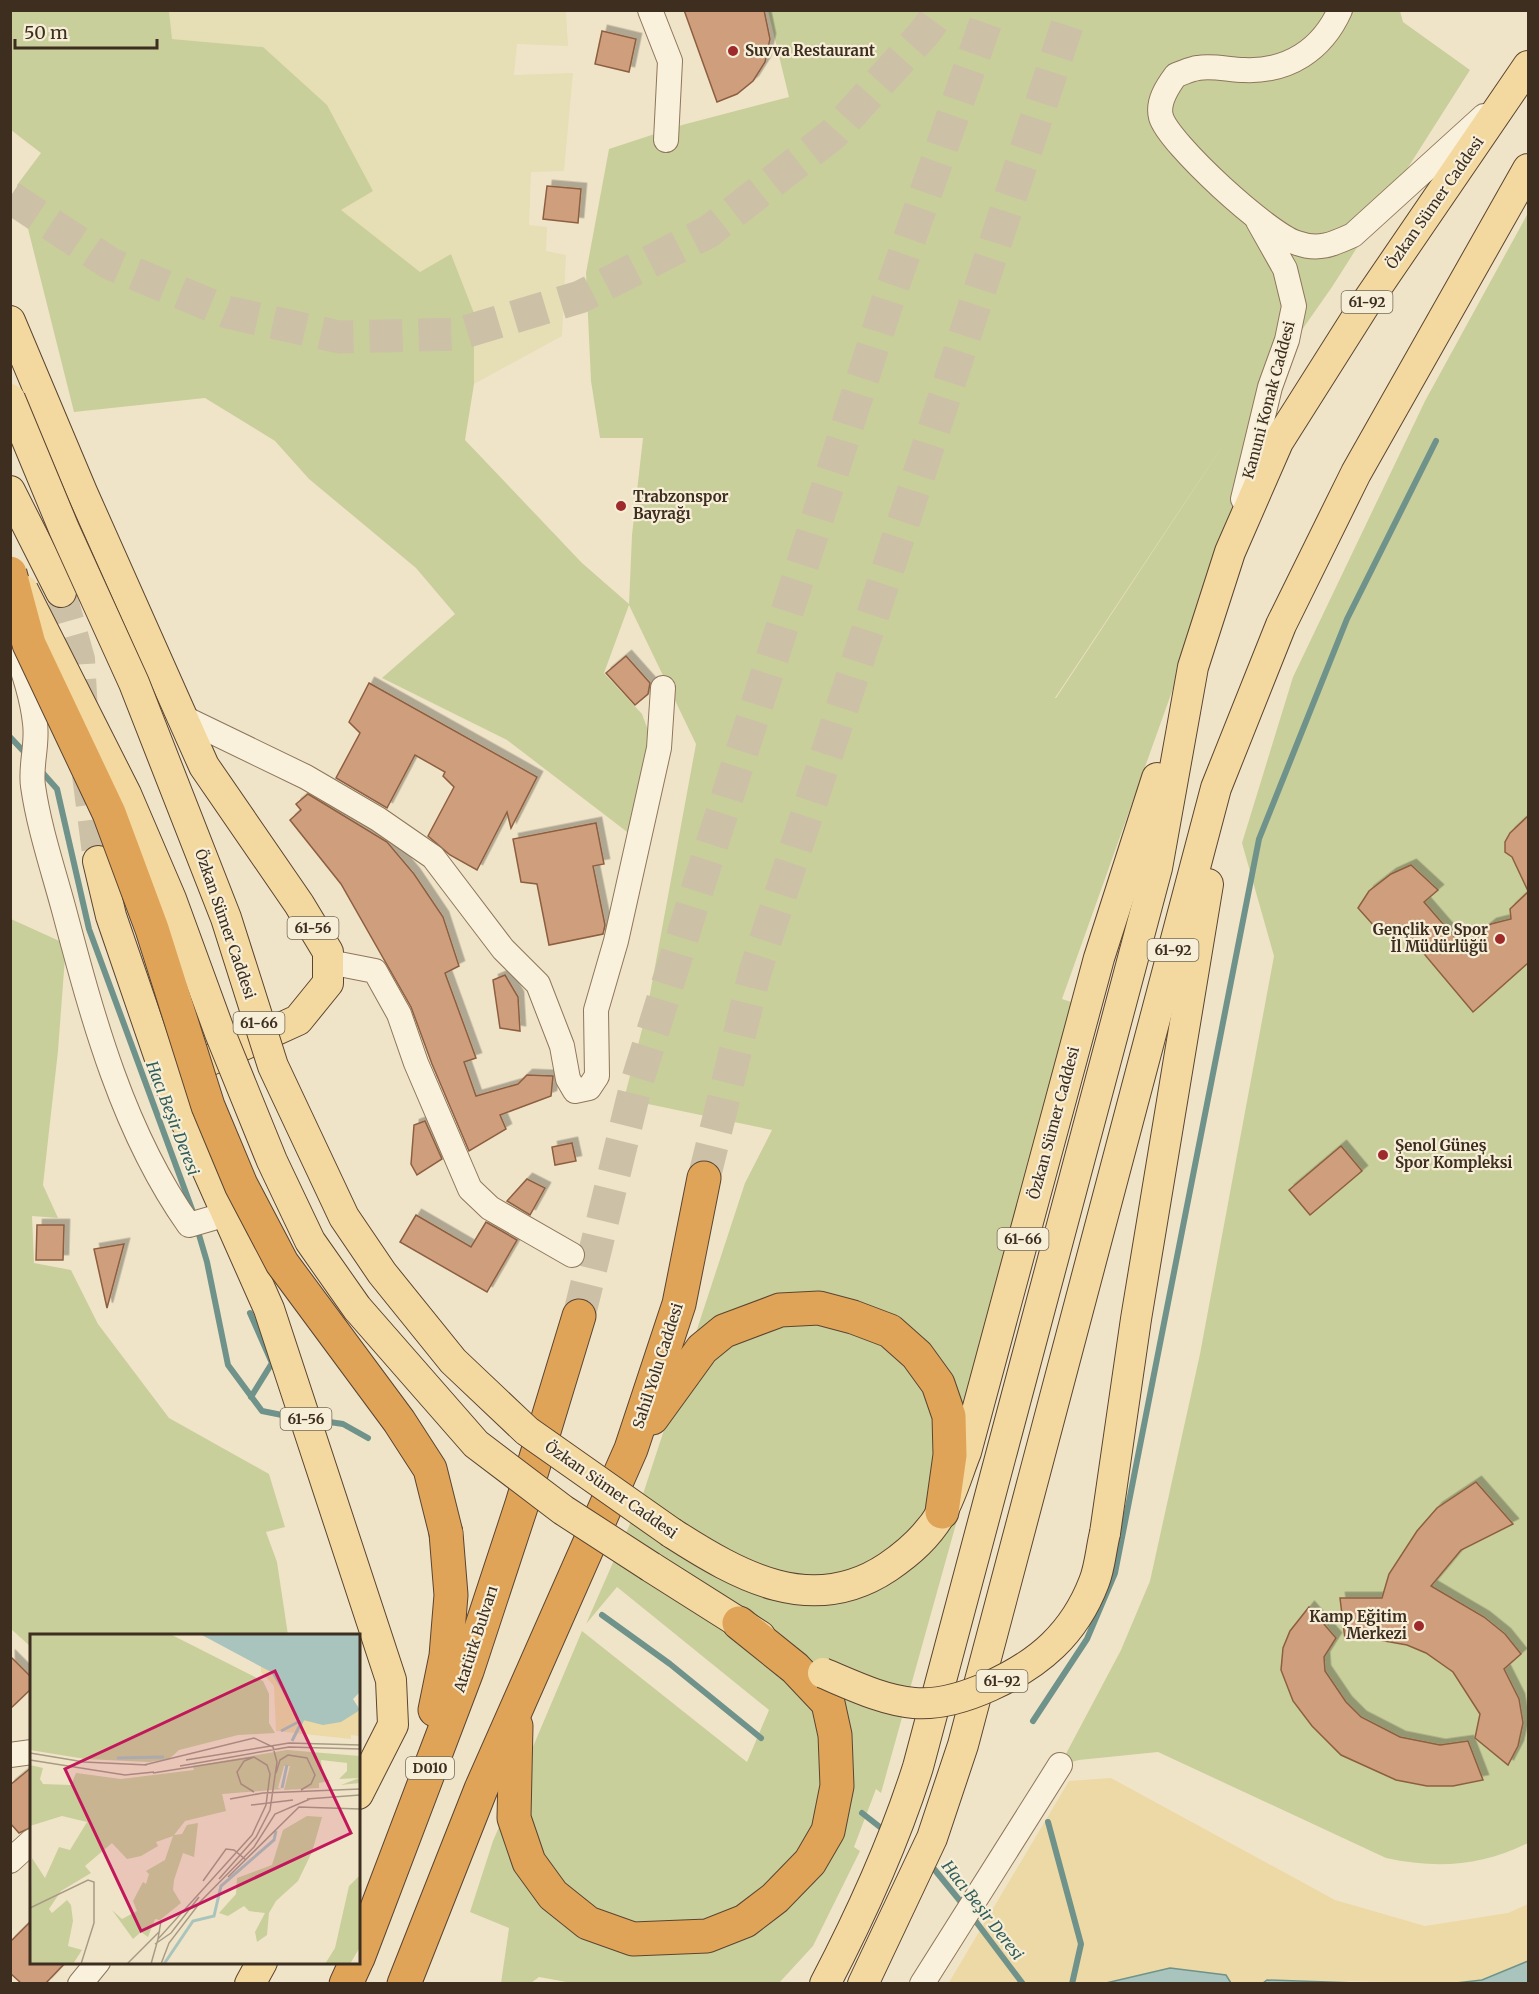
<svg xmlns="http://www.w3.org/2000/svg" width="1539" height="1994" viewBox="0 0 1539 1994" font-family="Merriweather,serif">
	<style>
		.farmland { fill: #e6deb5 }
		.green { fill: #c9cf9b; fill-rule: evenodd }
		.sand { fill: #ecd9a5 }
		.water { fill: #a9c4bc; stroke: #6f938a; stroke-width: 1.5 }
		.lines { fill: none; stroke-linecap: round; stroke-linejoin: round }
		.stream { stroke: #6f938a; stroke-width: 6 }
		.building { fill: #cf9f7d; stroke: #8d5f41; stroke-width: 1.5; filter: url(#shadow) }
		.major-tunnel { stroke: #ccc0a6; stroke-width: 30; stroke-dasharray: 30 15; stroke-linecap: butt }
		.highway-tunnel { stroke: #ccc0a6; stroke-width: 33; stroke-dasharray: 33 16; stroke-linecap: butt }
		.minor-casing { stroke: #8d765c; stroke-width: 26 }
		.major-casing { stroke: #5b4430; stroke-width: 32 }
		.highway-casing { stroke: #5b4430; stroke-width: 35 }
		.minor { stroke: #faf1dc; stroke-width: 24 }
		.major { stroke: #f3d9a0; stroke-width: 30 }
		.highway { stroke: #e0a458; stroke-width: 33 }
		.major-bridge-casing { stroke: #5b4430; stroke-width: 32; stroke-linecap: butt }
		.highway-bridge-casing { stroke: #5b4430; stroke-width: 35; stroke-linecap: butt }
		.major-bridge { stroke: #f3d9a0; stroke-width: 30 }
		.highway-bridge { stroke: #e0a458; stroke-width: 33 }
		.poi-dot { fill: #9e2a2b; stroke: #f7eed8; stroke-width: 2 }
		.labels { text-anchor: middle; stroke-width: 4.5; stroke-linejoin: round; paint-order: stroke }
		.shield { fill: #f7eed8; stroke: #756857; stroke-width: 1.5 }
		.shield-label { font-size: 14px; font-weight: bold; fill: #3d2e20 }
		.poi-label { font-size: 15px; font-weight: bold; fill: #3d2e20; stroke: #f7eed8; text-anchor: start }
		.street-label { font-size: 15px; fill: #3d2e20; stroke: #f7eed8 }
		.water-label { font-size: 16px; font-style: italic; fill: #2f5d5a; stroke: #f7eed8 }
		.inset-river { fill: none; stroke: #a9c4bc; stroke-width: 3 }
		.inset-road { fill: none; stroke: #a89b85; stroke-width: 1.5 }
		.view { fill: #c2185b; fill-opacity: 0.15; stroke: #c2185b; stroke-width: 3 }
		.inset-edge { fill: none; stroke: #3d2e20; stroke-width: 3 }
	</style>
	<defs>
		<filter id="shadow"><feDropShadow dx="5.5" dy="-5.5" stdDeviation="0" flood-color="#0004"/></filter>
	</defs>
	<rect width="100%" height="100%" fill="#f0e4c8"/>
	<path class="farmland" d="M169,11h397l2,35 -51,-2 -3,31 59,-2 -9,98 -33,1 -2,53 18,2 -1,24 20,4 -4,81 -88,48v-71l-23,-59 -31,19 -62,-48 -17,-15 32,-20 -110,-143 -92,-8z"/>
	<g class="green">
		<path d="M10,11h159l3,28 91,8 64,58 46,86 -32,19 79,62 31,-18 23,59v71l-9,56 117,123 47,41 3,-69 11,-97h-43l-9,-57 -5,-108 23,-124 73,-24 107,-28 -21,-86h632l3,11 67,48 -138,217 -75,107 -33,152 -162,453 37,12 -218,782 -5,-4 -22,58 6,4 -47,95 -34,37 -202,1 -38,-7 -8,6h-30l8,-55 -39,-16 23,-71 89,-210 165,131 22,-52 -152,-123 -31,37 57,-130 102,-311 27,-53 -148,-31 23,-89 49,-266 -67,-139 -25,68 38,41 12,32 -19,92 -128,-98 -125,-62 73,-64 -39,-46 -107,-89 -34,-38 -70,-43 -131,14 -57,-227 24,-32 -30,-23zM1233,430l-177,268h-1z"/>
		<path d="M1528,213v1630c-46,23 -91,26 -142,15l-228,-106 -79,8 -19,5 61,-115 29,-69 50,-227 74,-398 -32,-113 51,-166 132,-276z"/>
		<path d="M11,919l55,25 -8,107 -15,134 15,33 -26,-2 2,47 37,7 27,54 71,94 100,56 16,53 -19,5 11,30 11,73 -256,1 -1,11 -20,-18z"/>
	</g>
	<path class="sand" d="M1111,1778l224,122 90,26 83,-13 20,-9v57l-46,19 -26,3 -188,-3 -5,3h-32l-5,-8 -120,8 -158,1 121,-203z"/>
	<g class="water">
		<path d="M1528,1961v22h-72l26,-3z"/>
		<path d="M1170,1968l56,7 5,8h-125z"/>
		<path d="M1267,1980l91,3h-95z"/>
	</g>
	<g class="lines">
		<g class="stream">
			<path d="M10,737l18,19"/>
			<path d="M41,771l16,18 32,140 104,283"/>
			<path d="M197,1228l10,34 21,103 34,46 35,7"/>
			<path d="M250,1313l22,50 -21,34"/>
			<path d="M316,1420l27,4 25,14"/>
			<path d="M602,1615l68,49 91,74"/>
			<path d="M1033,1721l54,-82 28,-66 144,-734 88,-220 89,-178"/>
			<path d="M862,1813l23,18"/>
			<path d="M1048,1822l33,122 -9,40"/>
			<path d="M930,1864l35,43"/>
			<path d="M971,1915l52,69"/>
		</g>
	</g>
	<g class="building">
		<path d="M684,10h80l6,29 -5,23 -12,19 -16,13 -20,8z"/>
		<path d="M602,31l34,8 -7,33 -34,-8z"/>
		<path d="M547,186l34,3 -3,34 -35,-4z"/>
		<path d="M626,656l24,27 -2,11 -13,11 -29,-32z"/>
		<path d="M369,683l168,94 -26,51 -4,-16 -30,58 -27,-15 -22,-19 26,-49 -11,-11 2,-4 -30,-17 -28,53 -51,-30 24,-45 -11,-11z"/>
		<path d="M308,794l79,48 27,32 29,43 16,49 -14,7 31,85 -12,4 12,34 42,-12 9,-9 26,1 -2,20 -51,19 6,14 -37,22 -37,-87 -21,-57 -70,-123 -51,-64 11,-10 -5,-6z"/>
		<path d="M1528,816v75l-16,-34 -7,-5v-10l5,-9z"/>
		<path d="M596,823l8,41 -11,2 12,59 -2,9 -54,11 -12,-61 -16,-2 -8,-43z"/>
		<path d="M1411,865l27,25 -14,12 39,45 28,-23 20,-5 -1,-10 18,-17v71l-55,49 -74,-88 -16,12 -25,-28 11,-17 22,-17z"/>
		<path d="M505,975l13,22 2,34 -20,-3 -7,-48z"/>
		<path d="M425,1121l17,38 -25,16 -6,-11 3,-39z"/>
		<path d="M572,1143l4,18 -21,4 -3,-18z"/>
		<path d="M1341,1146l21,25 -52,44 -21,-25z"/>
		<path d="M527,1179l18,9 -15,27 -23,-14z"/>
		<path d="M416,1215l55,32 15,-25 31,18 -30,52 -87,-50z"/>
		<path d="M37,1225h27l-1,35h-27z"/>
		<path d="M124,1244l-17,64 -13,-59z"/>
		<path d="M1476,1482l37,42 -52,26 -30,36 53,31 21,17 16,20 -17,15 15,30 4,24 -5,23 -10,19 -33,-27 5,-24 -27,-42 -27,-19 -19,-8 -28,-5 -34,-1 -5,-41h42l7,-24 28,-43 20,-23z"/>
		<path d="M1309,1607l27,31 -12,19 1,14 21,31 15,15 39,20 40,8 28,-4 15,39 -30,6h-26l-31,-6 -55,-25 -29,-29 -19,-25 -12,-31 2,-22 7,-17z"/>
		<path d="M10,1656l22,22v10l-22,21z"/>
		<path d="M32,1767v60l-13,6 -9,-10v-38z"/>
		<path d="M32,1920v42h34l-20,21h-25l-11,-10v-31z"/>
	</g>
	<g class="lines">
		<g class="major-tunnel">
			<path d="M61,592l19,67 3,53"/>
			<path d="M87,775l11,86"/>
		</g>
		<g class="highway-tunnel">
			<path d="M10,197l101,67 116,48 112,25 119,-3 122,-37 128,-65 125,-98 92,-102 16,-22"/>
			<path d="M704,1178l51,-206 317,-962"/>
			<path d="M579,1316l57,-231 63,-201 189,-584 102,-290"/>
		</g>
		<g class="minor-casing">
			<g id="minor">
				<path d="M650,10l20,51 -4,79"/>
				<path d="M1340,10c-18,40 -52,62 -96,60 -14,0 -32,-5 -46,-2 -8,1 -15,5 -22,7 -9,12 -19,27 -15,42 8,27 108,118 136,126 22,8 36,1 56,-8l131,-119"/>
				<path d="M1243,499l27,-112 17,-47 7,-34 -9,-37 -27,-48"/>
				<path d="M10,636c11,27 22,58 25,87 3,21 -5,43 -2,63 6,42 20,83 31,124 29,109 59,222 125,315l38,-11"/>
				<path d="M182,717l124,60 72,42 55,38 70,92 35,35 24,62 6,33 7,12 14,-3 8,-12 -1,-66 20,-69 43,-193 4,-60"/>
				<path d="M329,962l46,9 24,43 17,49 54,126 20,19 82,47"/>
				<path d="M10,1755l22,-3"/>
				<path d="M10,1861l22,-20"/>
				<path d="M80,1984l18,-22"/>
				<path d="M922,1984l138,-219"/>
			</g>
		</g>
		<g class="major-casing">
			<g id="major">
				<path d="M10,321l72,171 122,274 95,138 29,48v31l-30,37 -125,57"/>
				<path d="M10,491l51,101"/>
				<path d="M98,861l13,55 56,163 102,230 122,371 2,45 -35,69"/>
				<path d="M672,1533c67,43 140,85 216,34 22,-15 40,-31 54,-55 10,-18 16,-40 24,-60l133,-494 58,-180"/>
				<path d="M1105,1533l31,-214 72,-435"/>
				<path d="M651,1567l109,69"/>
				<path d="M250,1984l12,-22"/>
				<path d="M825,1984c37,-71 69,-141 93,-217l239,-899 36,-201 37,-115 48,-110 86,-136 164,-240"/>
				<path d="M863,1984l69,-146 31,-93 253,-957 65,-163 75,-152 172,-304"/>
			</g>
		</g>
		<g class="highway-casing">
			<g id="highway">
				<path d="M652,1418l50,-69 22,-18 56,-21 39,-2 34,9 37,14 27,24 21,29 11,32 1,39 -8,57"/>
				<path d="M435,1710l11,-54 5,-61 -5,-62"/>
				<path d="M516,1726l-2,92 15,44 24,33 35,28 45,16 74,-3 38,-15 30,-23 35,-36 18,-31 9,-45 -2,-51 -7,-32 -33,-35 -56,-45"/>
				<path d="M358,1958l109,-287 54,-164 58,-191"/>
				<path d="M346,1984l10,-22"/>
				<path d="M404,1984l77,-195 150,-340 48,-145 25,-126"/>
			</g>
		</g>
		<use href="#minor" class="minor"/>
		<use href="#major" class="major"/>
		<use href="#highway" class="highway"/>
		<g class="major-bridge-casing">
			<g id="major-bridge">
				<path d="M10,399l54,130 70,154 92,235 47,148 71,151 38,56 71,88 74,70 145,102"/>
				<path d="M23,590l103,204 45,105 49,134 52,128 38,80 47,67 119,136 87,66 88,57"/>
				<path d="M823,1673c29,12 59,27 91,30 25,2 54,-7 76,-17 49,-22 84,-52 104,-104 6,-15 7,-33 11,-49"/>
			</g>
		</g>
		<g class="highway-bridge-casing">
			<path id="highway-bridge" d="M10,573l19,71 80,169 43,116 56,177 33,79 41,78 117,158 31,48 16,64"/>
		</g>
		<use href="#major-bridge" class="major-bridge"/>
		<use href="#highway-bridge" class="highway-bridge"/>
	</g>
	<g class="poi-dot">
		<circle cx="733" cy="51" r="6"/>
		<circle cx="621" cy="506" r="6"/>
		<circle cx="1500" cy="939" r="6"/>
		<circle cx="1383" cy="1155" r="6"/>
		<circle cx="1419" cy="1626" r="6"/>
	</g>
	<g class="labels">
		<g class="shield">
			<rect x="1341.5" y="291" width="51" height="22" rx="4.5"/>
			<rect x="287.5" y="917" width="51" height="22" rx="4.5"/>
			<rect x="1147.5" y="939" width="51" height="22" rx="4.5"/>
			<rect x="233.5" y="1012" width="51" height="22" rx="4.5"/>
			<rect x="997.5" y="1228" width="51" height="22" rx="4.5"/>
			<rect x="280.5" y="1408" width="51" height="22" rx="4.5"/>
			<rect x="976.5" y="1670" width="51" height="22" rx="4.5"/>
			<rect x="406" y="1757" width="48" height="22" rx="4.5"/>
		</g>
		<g class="shield-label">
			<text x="1367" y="307">61-92</text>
			<text x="313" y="933">61-56</text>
			<text x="1173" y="955">61-92</text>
			<text x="259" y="1028">61-66</text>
			<text x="1023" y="1244">61-66</text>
			<text x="306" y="1424">61-56</text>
			<text x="1002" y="1686">61-92</text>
			<text x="430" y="1773">D010</text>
		</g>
		<g class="poi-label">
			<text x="745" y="56">Suvva Restaurant</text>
			<text x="633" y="502">Trabzonspor<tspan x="633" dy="17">Bayrağı</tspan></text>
			<text x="1488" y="935" text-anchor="end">Gençlik ve Spor<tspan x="1488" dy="17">İl Müdürlüğü</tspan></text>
			<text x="1395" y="1151">Şenol Güneş<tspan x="1395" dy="17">Spor Kompleksi</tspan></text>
			<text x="1407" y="1622" text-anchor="end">Kamp Eğitim<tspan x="1407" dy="17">Merkezi</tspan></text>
		</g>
		<g class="street-label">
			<text transform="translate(1435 203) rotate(-55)" y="5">Özkan Sümer Caddesi</text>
			<text transform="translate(1269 400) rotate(-75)" y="5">Kanuni Konak Caddesi</text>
			<text transform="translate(225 924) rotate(71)" y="5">Özkan Sümer Caddesi</text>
			<text transform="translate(1054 1123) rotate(-75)" y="5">Özkan Sümer Caddesi</text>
			<text transform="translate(658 1366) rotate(-72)" y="5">Sahil Yolu Caddesi</text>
			<text transform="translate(611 1490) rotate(35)" y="5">Özkan Sümer Caddesi</text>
			<text transform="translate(476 1639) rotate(-72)" y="5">Atatürk Bulvarı</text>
		</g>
		<g class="water-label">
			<text transform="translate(173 1118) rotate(69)" y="6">Hacı Beşir Deresi</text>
			<text transform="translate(983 1910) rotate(52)" y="6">Hacı Beşir Deresi</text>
		</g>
	</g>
	<g transform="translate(30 1634)">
		<rect width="330" height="330" fill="#f0e4c8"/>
		<path d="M0,0h140l93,47 6,13v29l6,10 -37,2 -59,15 -10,9 -20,3 -64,-3 -55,-9zM257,116l73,6v27l-19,2 18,-7 -20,1 8,-8v-8l-26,-3 2,17 7,4 -11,2v5l-35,2 6,-24h-6l-6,22 5,1 -61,5 4,17 -41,10 -11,14 8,-1 5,-9 11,-2 -4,34 -11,-4 -9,27 -1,10 8,13 -21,17 -5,-1 -7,18 -7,-5 -8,7 -21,-29 10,9 15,-8 -4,-10 10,-19 3,2 3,-10 -3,-3 19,-11 8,-24 -17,6 2,4 -17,10 -14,3 -15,-16 -27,23 6,7 -30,18 -12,18 3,4 15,-13 4,5 2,16 -5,25 14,4 -9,14h-43l2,-106 13,20 14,-31 11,3 17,-28 -25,-6 -32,10v-61l13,3 -3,11 3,5 28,1 5,-12 45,6 73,-9 -1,-4zM277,182l15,1 -10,35 -14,29 -22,20 -7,12 -2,22 -10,7 -2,-10 10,-19 -16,-2 -5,-5 -16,10 -9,-3 17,-19 1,-16 35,-13 11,-35zM330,241v72l-10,17h-25l10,-16 14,-62z" fill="#c9cf9b"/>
		<path d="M231,31l16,13 22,41 61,-9 -1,26 -8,-1v4l-75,-8 -2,-45 -13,-14z" fill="#ecd9a5"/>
		<path d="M170,0h160v58l-7,7 7,11 -19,12 -18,3 -24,-6 -28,-47z" fill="#a9c4bc"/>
		<path class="inset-river" d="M251,97l21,-11M262,107l11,-22M87,124l47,-1M252,154l5,-23M134,330l29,-43 21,-5 7,-30 53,-46 2,-9"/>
		<path class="inset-road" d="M0,119l54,9 63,3M224,123l-10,4 -7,11 4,12 13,8M0,126l95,15 29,-3M156,126l103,-17 71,2M114,131l110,-27 19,9 4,15 -7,48 -14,27 -37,42M150,132l109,-19 71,2M246,139l4,-13 8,-5 19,3 8,17 -4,9 -10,6M200,165l33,-6 97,-4M277,165l53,-4M221,171l42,-5M198,243l71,-70 61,2M173,247l23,-32 8,1 12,10M169,269l55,-56 21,-33 35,-15M0,274l58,-28 6,2v41l-13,41M128,305l3,-18M125,310l16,-11 28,-36M97,330l33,-33M121,330l7,-25 94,-104 14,-30 4,-31 -3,-9 -13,-8 -101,16M131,330l8,-21 33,-43"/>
		<path class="view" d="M245,37l76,162 -210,98 -76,-162z"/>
		<rect width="330" height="330" class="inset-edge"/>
	</g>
	<rect width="1539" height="1994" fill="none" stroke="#3d2e20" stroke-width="24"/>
	<path d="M15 39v9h142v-9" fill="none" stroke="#3d2e20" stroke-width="3"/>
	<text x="24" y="39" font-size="18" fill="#3d2e20" stroke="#f7eed8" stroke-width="4.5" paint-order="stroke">50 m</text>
</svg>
